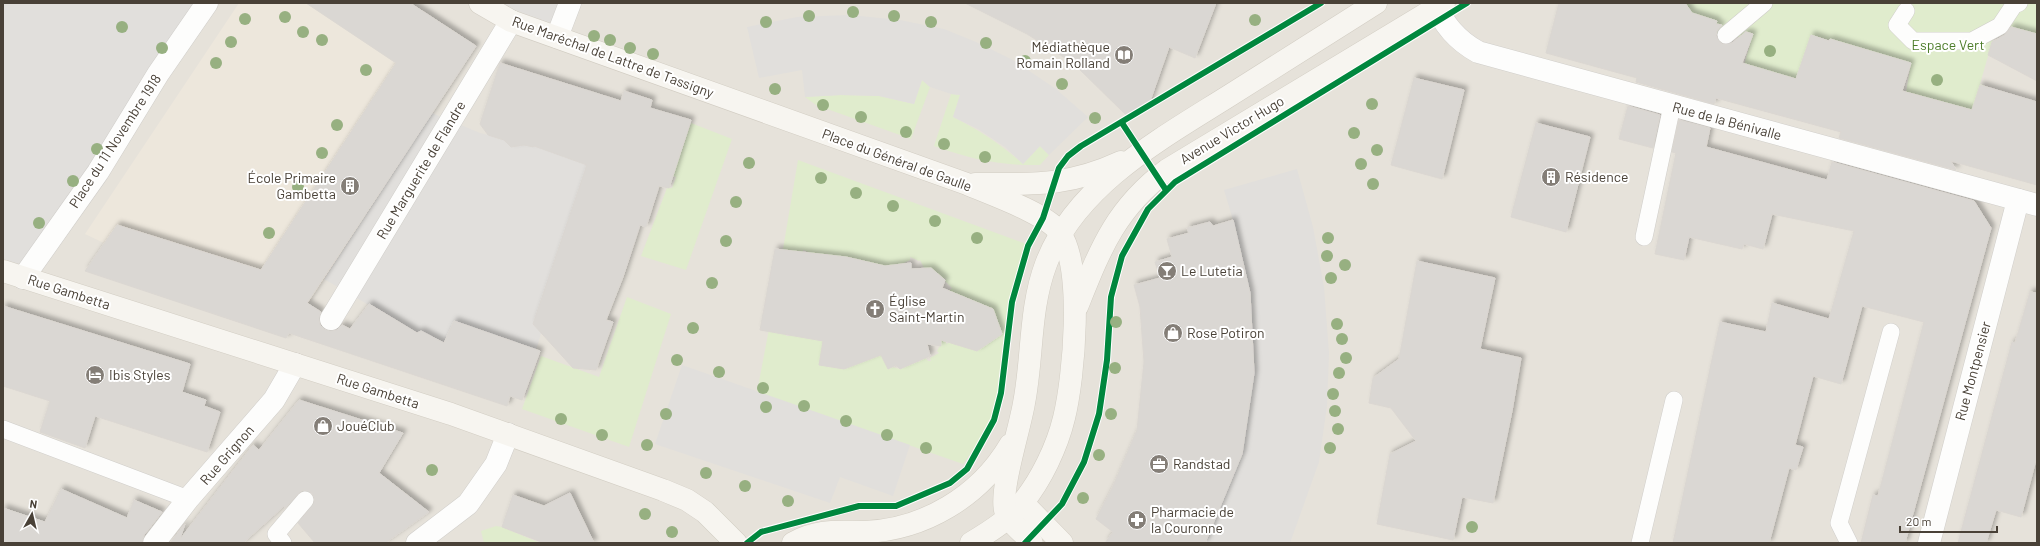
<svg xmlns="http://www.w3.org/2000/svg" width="2040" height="546" viewBox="0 0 2040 546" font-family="Barlow,sans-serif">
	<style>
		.residential { fill: #e6e2da }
		.education { fill: #ede7dc }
		.green { fill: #e0eccd }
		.parking { fill: #e1dfdc }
		.building { fill: #dad7d3; stroke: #dbd7d2; filter: url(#shadow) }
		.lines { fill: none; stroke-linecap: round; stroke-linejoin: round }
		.lane-casing { stroke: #d0ceca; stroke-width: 18 }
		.street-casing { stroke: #d0ceca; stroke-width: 23 }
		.secondary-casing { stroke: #d2cdc3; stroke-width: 23 }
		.lane { stroke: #fdfdfc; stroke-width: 17 }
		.street { stroke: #fdfdfc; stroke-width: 22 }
		.secondary { stroke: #f7f5f0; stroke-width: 22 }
		.cycleway-casing { stroke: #fff; stroke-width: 8 }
		.cycleway { stroke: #00873e; stroke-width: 6 }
		.tree { fill: #97b081 }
		.labels { text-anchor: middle; stroke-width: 4; stroke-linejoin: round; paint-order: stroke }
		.park-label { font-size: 14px; fill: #4c7c29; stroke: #fff }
		.poi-label { font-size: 14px; fill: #494137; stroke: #fff; text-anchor: start }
		.street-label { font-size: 14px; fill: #494137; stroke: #fff }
	</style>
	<defs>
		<filter id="shadow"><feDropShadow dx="3.5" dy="-3.5" stdDeviation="2" flood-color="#0004"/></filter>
	</defs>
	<rect width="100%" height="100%" fill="#f2f0ed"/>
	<rect class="residential" x="3" y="3" width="2034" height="540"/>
	<path class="education" d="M239,3h171l66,43 -190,292 -201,-67 19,-28 -19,-9z"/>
	<g class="green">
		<path d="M1685,3h352v32l-28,-9 -15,9 -14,49 32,13 -6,22 -100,-27 5,-29 -100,-28 -15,44 -52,-14 9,-31 -8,-3 -3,7 -28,-6 3,-11 -25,-8z"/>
		<path d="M922,80l8,7 -19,52 -95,-34 -11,-8 36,-2 38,1 35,8z"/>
		<path d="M951,94l9,1 -7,22c26,13 48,27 70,47l17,-18 9,9 -9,10c-39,1 -70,-6 -106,-19z"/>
		<path d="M691,123l41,16 -46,131 -45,-14 26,-68h5l4,-11 -3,-1z"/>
		<path d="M798,160l228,84 -17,57 -11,95 -7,24 -9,18 -19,26 -206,-72 12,-63 17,3v4h4v-3l17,4v2l4,-1 13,3 -5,24 25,4 13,-5 4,-16 21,4 10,15 8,2 17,-10 1,3 2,-1v-2l5,-2 3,4h3l-1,-3 9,-5 -2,-2 4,-7 -4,-5 9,3v2l4,-2 10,2 3,3 34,-9v-9l3,-1 -15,-22 -1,-1 -1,2 -36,-15 5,-4 -7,-7 1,-3 -2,1 -20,-11 -4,-8 -1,1 -9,-4v3l-6,3 -8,2 -1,4 -48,-12h-19v-3h-3l-1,3 -17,-3 1,-2 -5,-2v3l-20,-4z"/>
		<path d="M627,297l44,17 -42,133 -107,-38 19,-53 58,21z"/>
		<path d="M496,526l6,1 38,16h-56l-3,-12z"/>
	</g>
	<g class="parking">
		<path d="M3,3h197l-177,275 -20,-7z"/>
		<path d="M480,3h90l-13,34z"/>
		<path d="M850,15l50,5 44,9 32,13 37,18 43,29 32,28 -39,38 -9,-9 -17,18 -18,-17 -27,-18 -25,-12 7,-22 -9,-1 -21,-7 -8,-7 -8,24 -35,-8 -38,-1 -36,2 -3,-27 -43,8 -12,-51 50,-10z"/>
		<path d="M432,113l48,20 53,14 1,-1 73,8 -44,83 -25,73 9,3 -11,37 -82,-29 -10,22 -27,-10 -93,-54z"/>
		<path d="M1297,169l16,58 11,60 5,66 -2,53 -8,56 -29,81h-86l38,-89 12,-81 -21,-153 -9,-30z"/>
		<path d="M682,365l228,80 -17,51 -53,-19 -10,26 -175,-59z"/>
	</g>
	<g class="building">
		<path d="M306,3h104l66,43 -169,257 14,9 -2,6 1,7 4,4 6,2 7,-1 5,-5 8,4 19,-25 48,29 4,-2 23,12 10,-22 86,30 -18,49 -12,-4 -3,10 -218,-73 -3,5 -201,-67 32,-46 144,45 135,-207z"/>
		<path d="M965,3h251l-21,55 -26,-11 -20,57 -23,11 -53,-52 -46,-29z"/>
		<path d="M1559,3h126l7,10 25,8 -1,3 6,1 -5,6 -1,5 6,8 10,-1 14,-11 7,2 -11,29 54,16 15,-44 18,6 1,-2 81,24 -9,28 70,19 8,-25 57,17v83l-86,-24 5,9 -117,-32 2,-6 -125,-34 -2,6 -78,-22 1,-4 -91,-25z"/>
		<path d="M2011,27l26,7v47l-49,-26 4,-13 13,-7z"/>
		<path d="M500,63l121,38 3,-10 28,9 -2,8 41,12 -22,68 -10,-2 -13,41 -6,-2 -17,52 -17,43 7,2 -17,48 -23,-2 -40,-44 54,-159 -53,-19 -1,1 -9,-2 -13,2 -7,-7 -16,-5 -8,-11z"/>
		<path d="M1414,78l50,12 -22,89 -51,-14z"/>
		<path d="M1628,106l32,9 -7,33 -34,-9z"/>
		<path d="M1679,120l31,8 -4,19 121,33 5,-18 142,39 17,27 -86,315h-44l12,-48 5,1 46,-174 -62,-16 -21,78 -28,-8 -18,69 8,2 -7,23 -7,-2 -20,75h-96l47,-221 46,10 6,-29 57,16 25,-88 -82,-17 -9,35 -19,-5 -2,5 -53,-12 -5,23 -29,-6 21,-101 -4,-1z"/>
		<path d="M1536,123l54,14 -24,95 -55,-15z"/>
		<path d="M1233,220l17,73 4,80 -12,81 -37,89h-100l8,-11 -17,-13 17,-33 24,-56 7,-68 -4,-55 -6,-22 26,-7 -5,-16 17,-5 -5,-18 22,-6 -2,-5 23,-6 3,4z"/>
		<path d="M775,249l71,8 39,9 26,-3v6l20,-1 14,12 -3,8 51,21 9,25 -25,17 -36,-11v6l-14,-2 3,12 -30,13 -4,-4 -8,4 -7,-14 -37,14 -25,-4 4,-24 -63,-11z"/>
		<path d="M1417,261l78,17 -15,71 41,9 -9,53 -19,92 -31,-6 -9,43 -76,-16 13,-70 26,-13 -25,-33 -22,-5 4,-25 26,-19z"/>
		<path d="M2030,292l7,1v163l-16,61 -25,-7 -10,33h-28l54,-201 3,1z"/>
		<path d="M3,306l187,58 -8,28 24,8 -2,6 16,6 -13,40 -112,-36 -10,32 -45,-16 10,-31 -47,-15z"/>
		<path d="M299,400l104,33 -24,40 50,39 -44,31h-70l-17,-20 17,-22 -3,-8 -10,-3 -17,18 -1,-2 -41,37h-73l15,-19 -5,15 73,-94 6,5z"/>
		<path d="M61,489l66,29 7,-18 28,12 -18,23 -2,8h-139v-35l42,14z"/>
		<path d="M570,493l24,50h-50l-42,-16 11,-32 31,11z"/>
	</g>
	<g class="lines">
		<g class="lane-casing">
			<g id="lane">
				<path d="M1906,11l-9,14 16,16h59l28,-15 14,-21 5,-2"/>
				<path d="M1726,35l38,-32"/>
				<path d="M1644,237l28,-131"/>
				<path d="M3,429l185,70"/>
				<path d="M283,543l-7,-9 29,-34"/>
				<path d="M1640,543l34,-143"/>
				<path d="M1849,543l-10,-20 52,-191"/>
			</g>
		</g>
		<g class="street-casing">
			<g id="street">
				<path d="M1435,3c8,21 23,38 43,49l559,153"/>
				<path d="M557,37l13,-34"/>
				<path d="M23,278l75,-106 60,-98 49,-71"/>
				<path d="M331,319l180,-298"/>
				<path d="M154,543l34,-44 86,-99 21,-36"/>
				<path d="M417,543l51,-39 28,-40 12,-30"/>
				<path d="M1929,543l89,-343"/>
			</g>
		</g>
		<g class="secondary-casing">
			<g id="secondary">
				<path d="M480,3l31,18 456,163c23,10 81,30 93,49 24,36 14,144 4,185 -7,29 -23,62 -41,84 -14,18 -34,30 -52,41"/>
				<path d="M975,184c56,0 92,3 146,-22"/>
				<path d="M3,271l448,143 212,76 24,10 18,12 31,31"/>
				<path d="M1077,307c23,-57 38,-98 90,-137l277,-167"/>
				<path d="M1023,503l39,40"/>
				<path d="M793,543c25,-14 44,-11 71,-11 60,-2 116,-36 146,-87"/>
				<path d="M1032,543c-8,-10 -24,-21 -27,-33 -5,-21 15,-82 19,-107 9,-46 5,-94 22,-139 30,-80 118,-127 186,-170 48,-30 96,-61 144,-91"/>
			</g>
		</g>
		<use href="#lane" class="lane"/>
		<use href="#street" class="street"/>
		<use href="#secondary" class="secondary"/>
		<g class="cycleway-casing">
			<g id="cycleway">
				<path d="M1122,123l44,67"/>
				<path d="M747,543l14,-11 98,-26h37l54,-23 17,-14 27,-49 7,-27 11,-91 16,-56 15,-28 16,-50 9,-12 13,-10 240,-143"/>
				<path d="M1025,543l37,-39 22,-42 15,-48 8,-54 4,-63 11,-41 26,-47 27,-27 292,-179"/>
			</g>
		</g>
		<use href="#cycleway" class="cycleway"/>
	</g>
	<g class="tree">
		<circle cx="853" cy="12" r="6"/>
		<circle cx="809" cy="16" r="6"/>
		<circle cx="894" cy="16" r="6"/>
		<circle cx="285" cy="17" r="6"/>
		<circle cx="245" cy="19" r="6"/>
		<circle cx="1255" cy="20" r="6"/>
		<circle cx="766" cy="22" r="6"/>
		<circle cx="931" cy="22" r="6"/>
		<circle cx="122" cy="27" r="6"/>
		<circle cx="303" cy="32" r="6"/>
		<circle cx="594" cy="36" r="6"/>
		<circle cx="322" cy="40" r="6"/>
		<circle cx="610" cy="40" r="6"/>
		<circle cx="231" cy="42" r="6"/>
		<circle cx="986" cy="43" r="6"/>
		<circle cx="162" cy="48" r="6"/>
		<circle cx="630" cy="48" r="6"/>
		<circle cx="1770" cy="51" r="6"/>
		<circle cx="653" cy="54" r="6"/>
		<circle cx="1025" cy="61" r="6"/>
		<circle cx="216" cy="63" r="6"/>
		<circle cx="366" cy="70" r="6"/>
		<circle cx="1937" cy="80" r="6"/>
		<circle cx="1062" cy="84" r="6"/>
		<circle cx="775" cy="89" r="6"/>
		<circle cx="1372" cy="104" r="6"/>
		<circle cx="823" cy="105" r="6"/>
		<circle cx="861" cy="117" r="6"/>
		<circle cx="1095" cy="118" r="6"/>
		<circle cx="337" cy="125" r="6"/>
		<circle cx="906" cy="132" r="6"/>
		<circle cx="1354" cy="133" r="6"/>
		<circle cx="944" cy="144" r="6"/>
		<circle cx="97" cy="149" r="6"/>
		<circle cx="1377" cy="150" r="6"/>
		<circle cx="322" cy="153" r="6"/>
		<circle cx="985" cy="157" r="6"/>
		<circle cx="749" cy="163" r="6"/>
		<circle cx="1361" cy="164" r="6"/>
		<circle cx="821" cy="178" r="6"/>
		<circle cx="73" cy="181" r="6"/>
		<circle cx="1373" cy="184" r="6"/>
		<circle cx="298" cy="187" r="6"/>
		<circle cx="856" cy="193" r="6"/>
		<circle cx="736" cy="202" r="6"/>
		<circle cx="893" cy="206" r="6"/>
		<circle cx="935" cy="221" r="6"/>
		<circle cx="39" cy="223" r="6"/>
		<circle cx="269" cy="233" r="6"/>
		<circle cx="977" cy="238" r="6"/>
		<circle cx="1328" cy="238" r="6"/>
		<circle cx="726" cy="241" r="6"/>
		<circle cx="1327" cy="256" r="6"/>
		<circle cx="1345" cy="265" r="6"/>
		<circle cx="1331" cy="278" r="6"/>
		<circle cx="712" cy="283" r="6"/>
		<circle cx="1116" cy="322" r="6"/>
		<circle cx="1337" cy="324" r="6"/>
		<circle cx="693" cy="328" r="6"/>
		<circle cx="1342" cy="339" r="6"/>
		<circle cx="1346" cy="358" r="6"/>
		<circle cx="677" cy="360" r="6"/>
		<circle cx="1115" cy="368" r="6"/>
		<circle cx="719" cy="372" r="6"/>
		<circle cx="1339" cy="373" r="6"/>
		<circle cx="763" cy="388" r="6"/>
		<circle cx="1333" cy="394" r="6"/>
		<circle cx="804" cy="406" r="6"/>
		<circle cx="766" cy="407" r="6"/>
		<circle cx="1335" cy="411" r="6"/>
		<circle cx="666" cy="414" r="6"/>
		<circle cx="1111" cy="414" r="6"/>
		<circle cx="561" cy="419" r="6"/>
		<circle cx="846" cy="421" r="6"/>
		<circle cx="1338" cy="429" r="6"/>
		<circle cx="602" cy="435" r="6"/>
		<circle cx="887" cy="435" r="6"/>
		<circle cx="647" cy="445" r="6"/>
		<circle cx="926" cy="448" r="6"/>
		<circle cx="1330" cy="448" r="6"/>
		<circle cx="1099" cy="455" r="6"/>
		<circle cx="432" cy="470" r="6"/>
		<circle cx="706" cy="473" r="6"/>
		<circle cx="745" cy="486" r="6"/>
		<circle cx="1083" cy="498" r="6"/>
		<circle cx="788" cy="501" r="6"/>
		<circle cx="645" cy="514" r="6"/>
		<circle cx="1472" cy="527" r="6"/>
		<circle cx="672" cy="532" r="6"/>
	</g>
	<defs>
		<g id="library-disc" transform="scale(1)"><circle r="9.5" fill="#847e77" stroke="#fff"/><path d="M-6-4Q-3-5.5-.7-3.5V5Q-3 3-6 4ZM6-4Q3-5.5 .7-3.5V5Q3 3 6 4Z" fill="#fff"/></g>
		<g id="building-disc" transform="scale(1)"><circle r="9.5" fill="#847e77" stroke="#fff"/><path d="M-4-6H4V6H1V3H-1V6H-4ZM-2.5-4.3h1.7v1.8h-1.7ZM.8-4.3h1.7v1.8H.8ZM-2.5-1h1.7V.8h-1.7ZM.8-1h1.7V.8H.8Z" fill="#fff"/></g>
		<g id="bar-disc" transform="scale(1)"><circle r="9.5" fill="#847e77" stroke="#fff"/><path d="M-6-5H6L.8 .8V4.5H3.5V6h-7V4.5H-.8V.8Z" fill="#fff"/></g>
		<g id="church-disc" transform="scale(1)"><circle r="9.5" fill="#847e77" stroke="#fff"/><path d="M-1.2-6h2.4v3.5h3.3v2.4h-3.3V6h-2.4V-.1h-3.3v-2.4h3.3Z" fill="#fff"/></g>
		<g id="shop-disc" transform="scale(1)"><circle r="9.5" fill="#847e77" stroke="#fff"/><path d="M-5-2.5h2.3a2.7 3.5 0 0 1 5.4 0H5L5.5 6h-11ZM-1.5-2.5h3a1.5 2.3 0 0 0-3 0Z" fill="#fff"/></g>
		<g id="hotel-disc" transform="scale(1)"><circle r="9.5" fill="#847e77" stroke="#fff"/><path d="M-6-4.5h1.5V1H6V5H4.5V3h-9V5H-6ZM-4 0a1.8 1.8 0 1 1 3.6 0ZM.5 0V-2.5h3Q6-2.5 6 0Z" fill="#fff"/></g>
		<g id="office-disc" transform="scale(1)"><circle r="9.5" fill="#847e77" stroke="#fff"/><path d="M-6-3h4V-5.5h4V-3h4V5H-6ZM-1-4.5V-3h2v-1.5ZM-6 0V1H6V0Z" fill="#fff"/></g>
		<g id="pharmacy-disc" transform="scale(1)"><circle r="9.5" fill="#847e77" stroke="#fff"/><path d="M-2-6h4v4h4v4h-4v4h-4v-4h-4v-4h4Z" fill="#fff"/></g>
	</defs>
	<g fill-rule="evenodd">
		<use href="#library-disc" x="1124" y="55"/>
		<use href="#building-disc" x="1551" y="177"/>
		<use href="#building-disc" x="350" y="186"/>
		<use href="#bar-disc" x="1167" y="271"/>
		<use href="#church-disc" x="875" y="309"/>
		<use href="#shop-disc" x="1173" y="333"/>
		<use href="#hotel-disc" x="95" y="375"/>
		<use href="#shop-disc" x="323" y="426"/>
		<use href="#office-disc" x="1159" y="464"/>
		<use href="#pharmacy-disc" x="1137" y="520"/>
	</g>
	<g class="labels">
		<g class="park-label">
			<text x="1948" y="50">Espace Vert</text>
		</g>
		<g class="poi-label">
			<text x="1110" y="52" text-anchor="end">Médiathèque<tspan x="1110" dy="16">Romain Rolland</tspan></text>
			<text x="1565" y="182">Résidence</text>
			<text x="336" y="183" text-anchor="end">École Primaire<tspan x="336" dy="16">Gambetta</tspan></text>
			<text x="1181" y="276">Le Lutetia</text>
			<text x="889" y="306">Église<tspan x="889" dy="16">Saint-Martin</tspan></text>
			<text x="1187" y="338">Rose Potiron</text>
			<text x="109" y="380">Ibis Styles</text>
			<text x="337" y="431">JouéClub</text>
			<text x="1173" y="469">Randstad</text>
			<text x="1151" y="517">Pharmacie de<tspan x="1151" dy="16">la Couronne</tspan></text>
		</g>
		<g class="street-label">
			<text transform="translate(613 57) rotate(20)" y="5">Rue Maréchal de Lattre de Tassigny</text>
			<text transform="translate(1727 121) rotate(15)" y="5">Rue de la Bénivalle</text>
			<text transform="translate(1232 130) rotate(-31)" y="5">Avenue Victor Hugo</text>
			<text transform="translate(115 141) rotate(-57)" y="5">Place du 11 Novembre 1918</text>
			<text transform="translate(897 160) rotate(20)" y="5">Place du Général de Gaulle</text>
			<text transform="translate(421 170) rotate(-59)" y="5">Rue Marguerite de Flandre</text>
			<text transform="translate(69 292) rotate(18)" y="5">Rue Gambetta</text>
			<text transform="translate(1973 371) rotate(-75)" y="5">Rue Montpensier</text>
			<text transform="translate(378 391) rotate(18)" y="5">Rue Gambetta</text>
			<text transform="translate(227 455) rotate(-49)" y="5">Rue Grignon</text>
		</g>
	</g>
	<rect width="2040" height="546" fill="none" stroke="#494137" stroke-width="8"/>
	<g transform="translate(32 514) rotate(8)" stroke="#ffffff" stroke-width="3" paint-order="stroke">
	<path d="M0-3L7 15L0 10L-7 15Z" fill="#494137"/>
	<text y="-6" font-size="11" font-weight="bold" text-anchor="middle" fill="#494137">N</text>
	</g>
	<path d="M1900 526v6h97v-6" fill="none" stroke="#494137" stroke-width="2"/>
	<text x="1906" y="526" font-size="12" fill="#494137" stroke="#ffffff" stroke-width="3" paint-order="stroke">20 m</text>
</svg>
